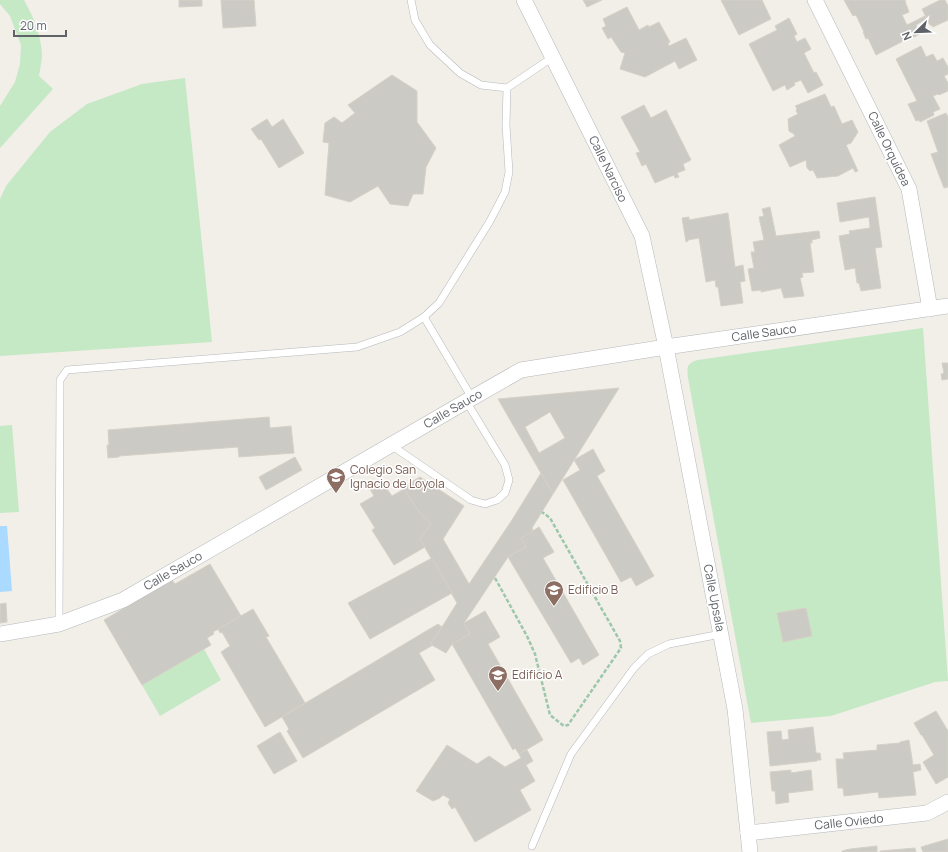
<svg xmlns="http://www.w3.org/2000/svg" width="948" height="852" viewBox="0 0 948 852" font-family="Manrope,sans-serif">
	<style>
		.green { fill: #c5e8c5; fill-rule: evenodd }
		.water { fill: #aadaff }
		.building { fill: #cccac5; stroke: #d6d1c6; fill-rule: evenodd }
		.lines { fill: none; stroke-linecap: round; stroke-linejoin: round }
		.lane-casing { stroke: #b5b8bc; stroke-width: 8 }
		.street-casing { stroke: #b5b8bc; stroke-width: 16 }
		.path { stroke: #9cc7a9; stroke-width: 2.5; stroke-dasharray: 4 2; stroke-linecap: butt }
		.lane { stroke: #fff; stroke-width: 7 }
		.street { stroke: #fff; stroke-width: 15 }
		.labels { text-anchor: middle; stroke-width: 3; stroke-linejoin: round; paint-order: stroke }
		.street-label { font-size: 12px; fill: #5f6368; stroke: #fff }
		.education-label { font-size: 12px; fill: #785e54; stroke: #fff; text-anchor: start }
	</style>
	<rect width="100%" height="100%" fill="#f1efe8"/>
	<g class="green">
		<path d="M0,0h24c9,16 17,35 18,54 0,7 -2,14 -3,22l14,13 -53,59v-42l15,-24 5,-18 1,-19 -11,-29 -10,-12z"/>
		<path d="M185,78l27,264 -212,14v-157l6,-13 44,-54 37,-28 55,-20z"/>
		<path d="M923,328l25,353 -13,1 -104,34 -80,7 -63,-345c-1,-10 -2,-15 10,-18zM806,608l6,28 -29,6 -5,-29z"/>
		<path d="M12,425l7,87 -19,1v-87z"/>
		<path d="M204,649l17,31 -61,36 -18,-31z"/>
	</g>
	<path class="water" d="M0,526h7l5,65 -12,1z"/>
	<g class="building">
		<path d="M179,0h23v6l-23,1z"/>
		<path d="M221,0h33l2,26 -33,2z"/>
		<path d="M583,0h19l-15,7z"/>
		<path d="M721,0h41l9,19 -32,16z"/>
		<path d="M844,0h61l1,4 3,8 -7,3 5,10 18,-9 1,3 -10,6 4,9 -10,5 -1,-1 -33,17 -8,-17 -2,1 -3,-7h1l-8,-17 -3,1z"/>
		<path d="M940,0h5l3,6v14l-15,7 -2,-2h-1l-8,-16z"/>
		<path d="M627,7l12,23 9,-5 1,2 10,-5 11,20 -2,1 1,3 17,-8 11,22 -18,9 -4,-8 -30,16 -25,-8 5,-16 -4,-1 -10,-15 -3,2 -6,-11 4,-2 -3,-7z"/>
		<path d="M789,18l8,16 -3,2 3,6 8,-4 6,11 -7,4 10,20 2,-1 7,13 -15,8 -7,-13 -7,3 1,2 -8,5 -2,-5 -12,6 -24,-47 28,-14 -2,-4z"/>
		<path d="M921,46l5,11 7,-3 4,7 6,-3 5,9v7l-4,2 4,7v8l-9,4 -1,-1 -5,2 7,13 -7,3 1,3 -14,7 -1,-2 -3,1 -8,-17 9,-3 -21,-42z"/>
		<path d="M392,75l25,16v31l19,26 -10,19 -3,27h-10l-5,12 -18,-2 -12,-18 -28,16 -25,-7 4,-52 -6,-1 2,-19 9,-6 8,6 13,-10 -7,-8z"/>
		<path d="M825,94l6,13 3,-1 8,18 10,-4 6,12 -7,11 -5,2 12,26 -3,1 -2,-4 -15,8 -21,2 -4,-8 -3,1 -3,-3 -1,-8 -16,7 -11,-22 16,-9 -2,-3h-1l-3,-2 -1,-12 10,-5 -2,-3 1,-3 -2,-2z"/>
		<path d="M644,105l7,13 15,-8 25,50 -8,4 2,6 -8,3 2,4 -4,1 -1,-3 -19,8 -9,-19 -4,2 -6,-13 4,-1 -19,-35z"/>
		<path d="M946,113l2,4v70l-4,1 -13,-34 7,-2 -11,-31z"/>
		<path d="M267,119l5,8 11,-8 21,34 -25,15 -18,-29 -2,1 -8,-11z"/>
		<path d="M875,197l7,50 -7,1 6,40 -20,3 -2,-8h-2l-2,-15 -10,2 -6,-34 11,-2 -1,-3 21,-3 -1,-11 -29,5 -3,-19z"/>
		<path d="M770,207l6,29 43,-5 1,7 -8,2v3h-2l4,29 -12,1 1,4 -3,1 4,18 -20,2 -3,-10 -20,4v-2l-9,1 -4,-22 6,-1 -3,-16h4l-2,-10 11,-2 -5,-23 5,-1 -2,-7z"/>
		<path d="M728,213l7,54 8,-2 2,16 -5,1 3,21 -22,3 -3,-19h-2l-1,-7 -9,2 -7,-44 -11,2v1l-2,1 -4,-24 7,-1v3z"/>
		<path d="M942,363h6v16l-6,1 -1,-6 3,-1z"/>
		<path d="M619,388l-66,106 -55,-95zM550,412l15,26 -26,15 -14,-26z"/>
		<path d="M269,417l1,11 21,-2 3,27 -55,4 -1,-10 -119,9v1l-11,1 -1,-13h2l-1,-15z"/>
		<path d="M593,449l12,22 -8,5 57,100 -18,10 -5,-9 -10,5 -58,-102 17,-10 -6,-10z"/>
		<path d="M295,457l7,13 -36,20 -7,-13z"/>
		<path d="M541,473l12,21 -21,34 1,3 -12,7 5,9 -18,10 -44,66 6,11 -18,10 -6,9 -16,-9 12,-17 15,-24 -37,-64 11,-15 -5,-6 -1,1 -8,-10 -14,-22 17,-10 44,29 -21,33 26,45 43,-64z"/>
		<path d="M382,482l10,14 12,-7 13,20 8,10 1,-1 5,6 -11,15 5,8 -31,18 -22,-35 3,-2 -15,-24 14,-8 -4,-7z"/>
		<path d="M539,527l15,25 -11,6 56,97 -16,10 -4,-7 -8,5 -63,-106 18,-10 -5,-9z"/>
		<path d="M432,558l20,35 -82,46 -22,-36z"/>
		<path d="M210,564l31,52 -28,16 1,2 -7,4 4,7 -69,40 -38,-65 68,-40 3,4z"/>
		<path d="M6,603l1,19 -7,1v-19z"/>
		<path d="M806,608l6,28 -29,6 -6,-29z"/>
		<path d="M253,609l16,27 -3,1 39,66 -40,24 -44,-75 9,-6 -8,-14 -2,1 -2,-4z"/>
		<path d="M485,611l15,26 -12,7 55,96 -24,14 -4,-6 -2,2 -61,-106 18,-10 -6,-11z"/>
		<path d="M438,624l4,3 -12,17 3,1 -14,8 16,27 -132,78 -16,-27 2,-2 -7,-12z"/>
		<path d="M936,711l12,20v46l-12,7 -13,-22 11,-7 -12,-20h-1l-7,-12z"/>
		<path d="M813,727l3,26h4l1,7h-4v1l-47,5 -3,-34 14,-1 1,9 7,-1 -1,-9z"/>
		<path d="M280,732l17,29 -23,13 -17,-28z"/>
		<path d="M909,740l4,25 7,-1 1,6 -8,2 3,23 -37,3 -1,-6 -34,4 -1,-8h-5l-2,-29h8l-1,-6 34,-3v-5l23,-2v-1z"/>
		<path d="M447,745l30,19 12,-8 16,11 16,-9 -2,-4 8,-4 6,11 -7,4 9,16 -15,9 11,20 -56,32 -20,-35 -3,2 -4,-6 2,-4 -7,-4 -3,3 -7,3 -17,-10z"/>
		<path d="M791,770v3l20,-3 2,20 -25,3 1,9 -13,2 -1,-13h-3l-2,-19z"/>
		<path d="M948,839v13h-25l-2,-5z"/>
		<path d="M877,846v6h-35v-1l8,-2z"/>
		<path d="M915,848l1,4h-36v-1z"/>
	</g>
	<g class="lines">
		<g class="lane-casing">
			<g id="lane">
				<path d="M411,0l4,20 15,25 30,28 21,12 26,3"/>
				<path d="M424,317l48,81"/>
				<path d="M391,445l80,55 14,4 12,-4 8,-7 4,-13 -4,-15 -39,-64"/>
				<path d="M59,624l1,-244 7,-10 290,-23 43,-15 24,-15 15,-14 51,-82 15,-29 4,-20 -3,-47 1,-37 46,-31"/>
				<path d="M532,846l39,-92 63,-86 14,-14 21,-10 52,-10"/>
			</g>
		</g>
		<g class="street-casing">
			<g id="street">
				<path d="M524,0l118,236 24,111 69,362 15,143"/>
				<path d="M815,0l94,189 21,120"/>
				<path d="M0,634l59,-10 64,-24 349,-202 49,-28 145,-23 282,-41"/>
				<path d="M748,833l179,-20 21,-11"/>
			</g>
		</g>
		<path class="path" d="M495,578l32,58 8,18 15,61 14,11 4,-1 53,-77 -1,-7 -70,-123 -8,-6"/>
		<use href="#lane" class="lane"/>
		<use href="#street" class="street"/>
	</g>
	<defs>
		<g id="school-pin" transform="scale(1)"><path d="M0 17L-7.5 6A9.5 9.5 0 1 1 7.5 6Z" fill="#8d6e63" stroke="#fff"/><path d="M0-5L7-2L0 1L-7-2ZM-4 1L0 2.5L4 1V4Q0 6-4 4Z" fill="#fff"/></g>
	</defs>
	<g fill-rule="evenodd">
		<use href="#school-pin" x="336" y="477"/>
		<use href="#school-pin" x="554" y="590"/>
		<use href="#school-pin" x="498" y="675"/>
	</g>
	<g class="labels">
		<g class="street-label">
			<text transform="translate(889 149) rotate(64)" y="4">Calle Orquídea</text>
			<text transform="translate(608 169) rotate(64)" y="4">Calle Narciso</text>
			<text transform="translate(764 333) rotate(-8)" y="4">Calle Sauco</text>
			<text transform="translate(453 409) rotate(-30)" y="4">Calle Sauco</text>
			<text transform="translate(173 571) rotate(-30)" y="4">Calle Sauco</text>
			<text transform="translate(714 598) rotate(79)" y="4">Calle Upsala</text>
			<text transform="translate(849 822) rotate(-6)" y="4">Calle Oviedo</text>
		</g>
		<g class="education-label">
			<text x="350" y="474">Colegio San<tspan x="350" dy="14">Ignacio de Loyola</tspan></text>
			<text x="568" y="594">Edificio B</text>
			<text x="512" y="679">Edificio A</text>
		</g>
	</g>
	<g transform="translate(916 32) rotate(247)" stroke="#ffffff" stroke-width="3" paint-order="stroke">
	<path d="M0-3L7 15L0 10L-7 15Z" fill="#5f6368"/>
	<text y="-6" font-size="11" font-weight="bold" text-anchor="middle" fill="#5f6368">N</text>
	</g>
	<path d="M14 30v6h52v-6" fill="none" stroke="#5f6368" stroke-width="2"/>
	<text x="20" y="30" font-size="12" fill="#5f6368" stroke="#ffffff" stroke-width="3" paint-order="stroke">20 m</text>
</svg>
